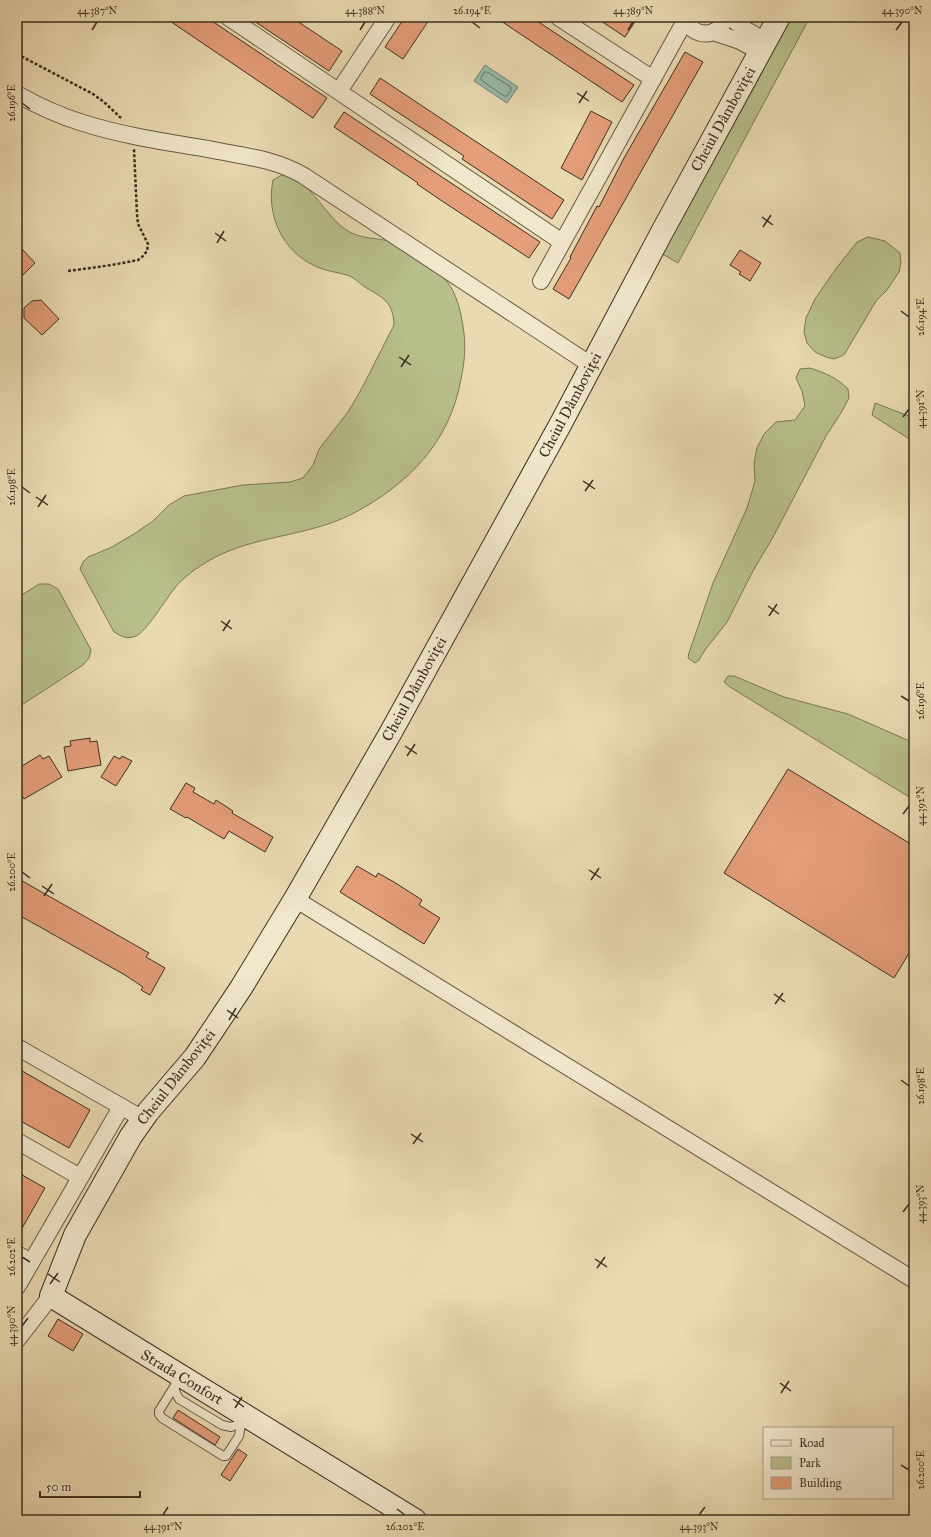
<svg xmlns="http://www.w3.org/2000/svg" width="931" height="1537" viewBox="0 0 931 1537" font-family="'IM FELL Great Primer',serif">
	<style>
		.green { fill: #b8bf8b; stroke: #7a7756 }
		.water { fill: #98bbab; stroke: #738374 }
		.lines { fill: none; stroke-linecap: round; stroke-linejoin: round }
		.shore { stroke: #6a7566; stroke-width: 1 }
		.building { fill: #e49e79; stroke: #3b2f21 }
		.lane-casing { stroke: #675a45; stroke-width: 10 }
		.street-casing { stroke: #675a45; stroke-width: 18 }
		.secondary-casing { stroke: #3b2f21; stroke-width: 24 }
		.path { stroke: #3b2f21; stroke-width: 2.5; stroke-dasharray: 3 2; stroke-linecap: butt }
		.lane { stroke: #f1e7cd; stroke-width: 8 }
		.street { stroke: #f1e7cd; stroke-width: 16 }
		.secondary { stroke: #f1e7cd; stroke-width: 22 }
		.ticks { fill: none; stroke: #3b2f21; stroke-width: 1.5 }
		.labels { text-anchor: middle; stroke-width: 4; stroke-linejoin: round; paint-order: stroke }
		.street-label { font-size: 15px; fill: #3b2f21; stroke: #f1e7cd }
		.neatline { fill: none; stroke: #3b2f21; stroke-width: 1.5 }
		.ticks-label { font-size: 10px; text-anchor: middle; fill: #3b2f21 }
	</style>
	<rect width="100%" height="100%" fill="#eadab2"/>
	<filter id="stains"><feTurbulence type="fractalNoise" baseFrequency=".005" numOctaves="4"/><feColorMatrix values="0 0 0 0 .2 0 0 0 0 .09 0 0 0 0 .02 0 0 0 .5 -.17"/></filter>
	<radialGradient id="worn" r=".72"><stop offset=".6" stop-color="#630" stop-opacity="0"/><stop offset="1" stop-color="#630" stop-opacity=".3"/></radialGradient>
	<g class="green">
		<path d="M785,17h25l-132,246 -19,-11z"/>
		<path d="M282,175c31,3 44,48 72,59 12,5 26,4 38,8 7,3 13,9 19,13 10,6 20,12 29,19 15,13 20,33 23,52 3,17 2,35 -2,53 -11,63 -53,106 -109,135 -45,23 -98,21 -142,46 -12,7 -27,17 -36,29 -8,10 -28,43 -38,47 -9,4 -15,0 -22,-4l-34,-63 3,-7 5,-5 22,-9 24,-14 19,-13 16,-16 15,-9 59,-11 47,-3 13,-4 10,-13 6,-16 29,-37 14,-24 32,-63c-1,-24 -11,-27 -29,-38 -6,-4 -11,-10 -18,-12 -11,-3 -21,-4 -32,-9 -33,-15 -49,-51 -42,-86z"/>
		<path d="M868,237l17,4 15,12 1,9 -2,10 -12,18 -11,11 -32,54 -10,4 -8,-2 -11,-5 -8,-9 -3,-11 2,-14 9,-19 20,-29 22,-28z"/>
		<path d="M810,368c15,5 26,9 38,21l1,9 -8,15 -15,23 -54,103 -18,30 -27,53 -22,28 -6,10 -4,3 -7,-5 1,-5 24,-70 34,-75 8,-27 -1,-18 3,-15 7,-14 12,-12 19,-2 10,-14 -3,-15 -6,-13 4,-9z"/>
		<path d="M875,403l39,15v24l-42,-27z"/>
		<path d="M39,584h10l9,5 33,61 -2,8 -6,7 -66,43v-110z"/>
		<path d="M728,676h6l50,21 64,17 66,29v57l-184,-113 -6,-5z"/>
	</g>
	<path class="water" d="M485,65l33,22 -11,16 -33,-22z"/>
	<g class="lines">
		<path class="shore" d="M485,72h2l24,15v3l-4,6h-3l-23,-16v-2z"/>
	</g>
	<g class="building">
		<path d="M164,17h42l121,81 -14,20z"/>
		<path d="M248,17h43l51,34 -13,20z"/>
		<path d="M405,17h26l-28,42 -18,-12z"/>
		<path d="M495,17h36l103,68 -12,17z"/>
		<path d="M595,17h43l-13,20z"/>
		<path d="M685,52l18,10 -134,237 -16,-10 18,-31 -1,-1 27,-51 2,1 25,-49z"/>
		<path d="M380,78l184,122 -12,19 -90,-60 2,-3 -94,-62z"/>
		<path d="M591,111l21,11 -30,58 -21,-12z"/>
		<path d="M344,112l196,130 -11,16 -84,-55 -28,-19 1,-1 -84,-56z"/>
		<path d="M22,249l13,14 -18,18v-26z"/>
		<path d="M740,250l21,13 -11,18 -11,-7 2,-2 -11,-7z"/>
		<path d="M41,300l18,19 -17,16 -18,-17v-10l8,-7z"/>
		<path d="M90,738v4l7,-1 4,24 -33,6 -4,-24 7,-1 -1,-5z"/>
		<path d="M40,755l3,4 6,-3 13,21 -38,22 -7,-12v-18z"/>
		<path d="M114,756l6,3 2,-3 10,5 -16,25 -15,-9z"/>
		<path d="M788,769l126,77v99l-20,33 -170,-105z"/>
		<path d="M186,783l9,5 -2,4 21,12 2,-4 17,11 -1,2 41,24 -8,15 -36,-21 -5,8 -37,-22 -1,1 -16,-9z"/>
		<path d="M357,866l19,11 2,-4 16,9 28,18 -3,5 21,13 -16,26 -84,-52z"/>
		<path d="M17,878l132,75 -3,4 19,11 -15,27 -9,-5 2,-3 -18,-12 -108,-61z"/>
		<path d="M17,1068l73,42 -21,38 -52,-29z"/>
		<path d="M17,1172l28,16 -28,49z"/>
		<path d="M58,1319l25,15 -10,17 -25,-15z"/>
		<path d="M178,1410l42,27 -5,8 -42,-27z"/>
		<path d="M238,1449l9,6 -17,26 -9,-6z"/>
	</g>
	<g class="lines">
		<g class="lane-casing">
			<g id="lane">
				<path d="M175,1385v6l4,8 43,26 9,2 12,-4"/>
				<path d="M174,1387l-15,24v3l3,4 61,38h3l13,-20 2,-12"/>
			</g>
		</g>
		<g class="street-casing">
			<g id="street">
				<path d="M228,17l334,225"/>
				<path d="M558,17l95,62"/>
				<path d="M685,17c6,22 35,22 40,0"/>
				<path d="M730,17l16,13 20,11"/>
				<path d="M713,32l27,9 20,11"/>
				<path d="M339,91l49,-74"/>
				<path d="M17,94c21,12 43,22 66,29 41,13 84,19 125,26 33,7 66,9 96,27l287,189"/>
				<path d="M541,281l145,-262"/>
				<path d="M295,899l619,381"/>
				<path d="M17,1047l126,72"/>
				<path d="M17,1141l63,36"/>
				<path d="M17,1254l14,8"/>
				<path d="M17,1287l104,-180"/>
				<path d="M17,1340l34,-44"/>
			</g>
		</g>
		<g class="secondary-casing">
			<path id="secondary" d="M415,1520l-364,-224 24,-61 56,-99 17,-24 47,-55 46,-69 54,-89 96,-167 169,-307 102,-193 117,-215"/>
		</g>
		<g class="path">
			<path d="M17,54l76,40 11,8 17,16"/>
			<path d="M68,271l44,-6 26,-5 5,-4 4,-5 1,-7 -10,-20 -1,-10 -3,-65"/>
		</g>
		<use href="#lane" class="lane"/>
		<use href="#street" class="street"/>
		<use href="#secondary" class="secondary"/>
	</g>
	<path class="ticks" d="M472,22l8,6M92,30l5,-8M360,30l5,-8M628,30l5,-8M896,30l6,-8M577,93l12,8M22,103l8,6M579,103l8,-12M762,217l11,8M763,227l8,-12M215,233l11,8M217,243l7,-12M901,311l8,6M399,357l12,8M401,367l8,-12M903,417l6,-8M583,481l12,8M22,487l8,6M585,491l8,-11M36,497l12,8M38,507l8,-12M768,606l11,8M769,616l8,-12M221,621l11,8M223,631l7,-11M901,696l8,5M405,746l12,8M407,756l8,-12M903,814l6,-8M589,870l12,8M22,872l8,6M591,880l8,-12M42,886l12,8M44,896l8,-12M774,994l11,8M775,1004l8,-11M227,1010l11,8M229,1020l7,-12M901,1080l8,6M411,1134l12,8M413,1144l8,-11M903,1212l6,-8M22,1257l8,5M595,1259l12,8M597,1268l8,-11M48,1274l12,8M50,1284l8,-11M22,1326l6,-8M780,1383l11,8M781,1393l8,-12M233,1399l11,8M235,1408l7,-11M901,1465l8,5M397,1509l8,6M163,1515l5,-8M699,1515l6,-8"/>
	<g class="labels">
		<g class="street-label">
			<text transform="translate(723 119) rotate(-61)" y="5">Cheiul Dâmboviței</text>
			<text transform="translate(570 405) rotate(-62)" y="5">Cheiul Dâmboviței</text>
			<text transform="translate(414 689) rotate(-61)" y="5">Cheiul Dâmboviței</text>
			<text transform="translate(176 1077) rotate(-52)" y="5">Cheiul Dâmboviței</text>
			<text transform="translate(182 1377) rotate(31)" y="5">Strada Confort</text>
		</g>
	</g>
	<rect width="931" height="1537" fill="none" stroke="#eadab2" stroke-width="44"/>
	<rect x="763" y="1427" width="130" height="72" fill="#f1e7cd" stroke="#a89d88"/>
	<rect x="771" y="1440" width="20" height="6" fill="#f1e7cd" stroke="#a89d88"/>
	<text x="799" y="1447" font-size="12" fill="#3b2f21">Road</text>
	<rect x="771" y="1457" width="20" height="12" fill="#b8bf8b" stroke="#a89d88"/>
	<text x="799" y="1467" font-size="12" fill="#3b2f21">Park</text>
	<rect x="771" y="1477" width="20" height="12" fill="#e49e79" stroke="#a89d88"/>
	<text x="799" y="1487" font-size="12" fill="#3b2f21">Building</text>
	<path d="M40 1491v6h100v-6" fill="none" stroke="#3b2f21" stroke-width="2"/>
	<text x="46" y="1491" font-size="12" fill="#3b2f21" stroke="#f1e7cd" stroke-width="3" paint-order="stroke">50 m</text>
	<rect x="22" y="22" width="887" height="1493" class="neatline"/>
	<g class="ticks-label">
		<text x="97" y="14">44.387°N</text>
		<text x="365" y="14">44.388°N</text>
		<text x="472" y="14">26.194°E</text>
		<text x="633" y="14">44.389°N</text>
		<text x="902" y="14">44.390°N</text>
		<text transform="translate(11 103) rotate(-90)" y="4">26.196°E</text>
		<text transform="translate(920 317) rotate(-90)" y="4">26.194°E</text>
		<text transform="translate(920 409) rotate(-90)" y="4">44.391°N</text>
		<text transform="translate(11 487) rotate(-90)" y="4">26.198°E</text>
		<text transform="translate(920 701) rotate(-90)" y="4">26.196°E</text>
		<text transform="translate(920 806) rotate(-90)" y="4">44.392°N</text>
		<text transform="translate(11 872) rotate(-90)" y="4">26.200°E</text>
		<text transform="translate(920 1086) rotate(-90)" y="4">26.198°E</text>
		<text transform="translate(920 1204) rotate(-90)" y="4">44.393°N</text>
		<text transform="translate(11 1257) rotate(-90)" y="4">26.202°E</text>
		<text transform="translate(11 1326) rotate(-90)" y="4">44.390°N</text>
		<text transform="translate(920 1470) rotate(-90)" y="4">26.200°E</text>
		<text x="163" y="1530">44.391°N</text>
		<text x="405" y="1530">26.202°E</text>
		<text x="699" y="1530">44.393°N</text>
	</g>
	<rect width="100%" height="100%" filter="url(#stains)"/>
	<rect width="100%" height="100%" fill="url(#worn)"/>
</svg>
